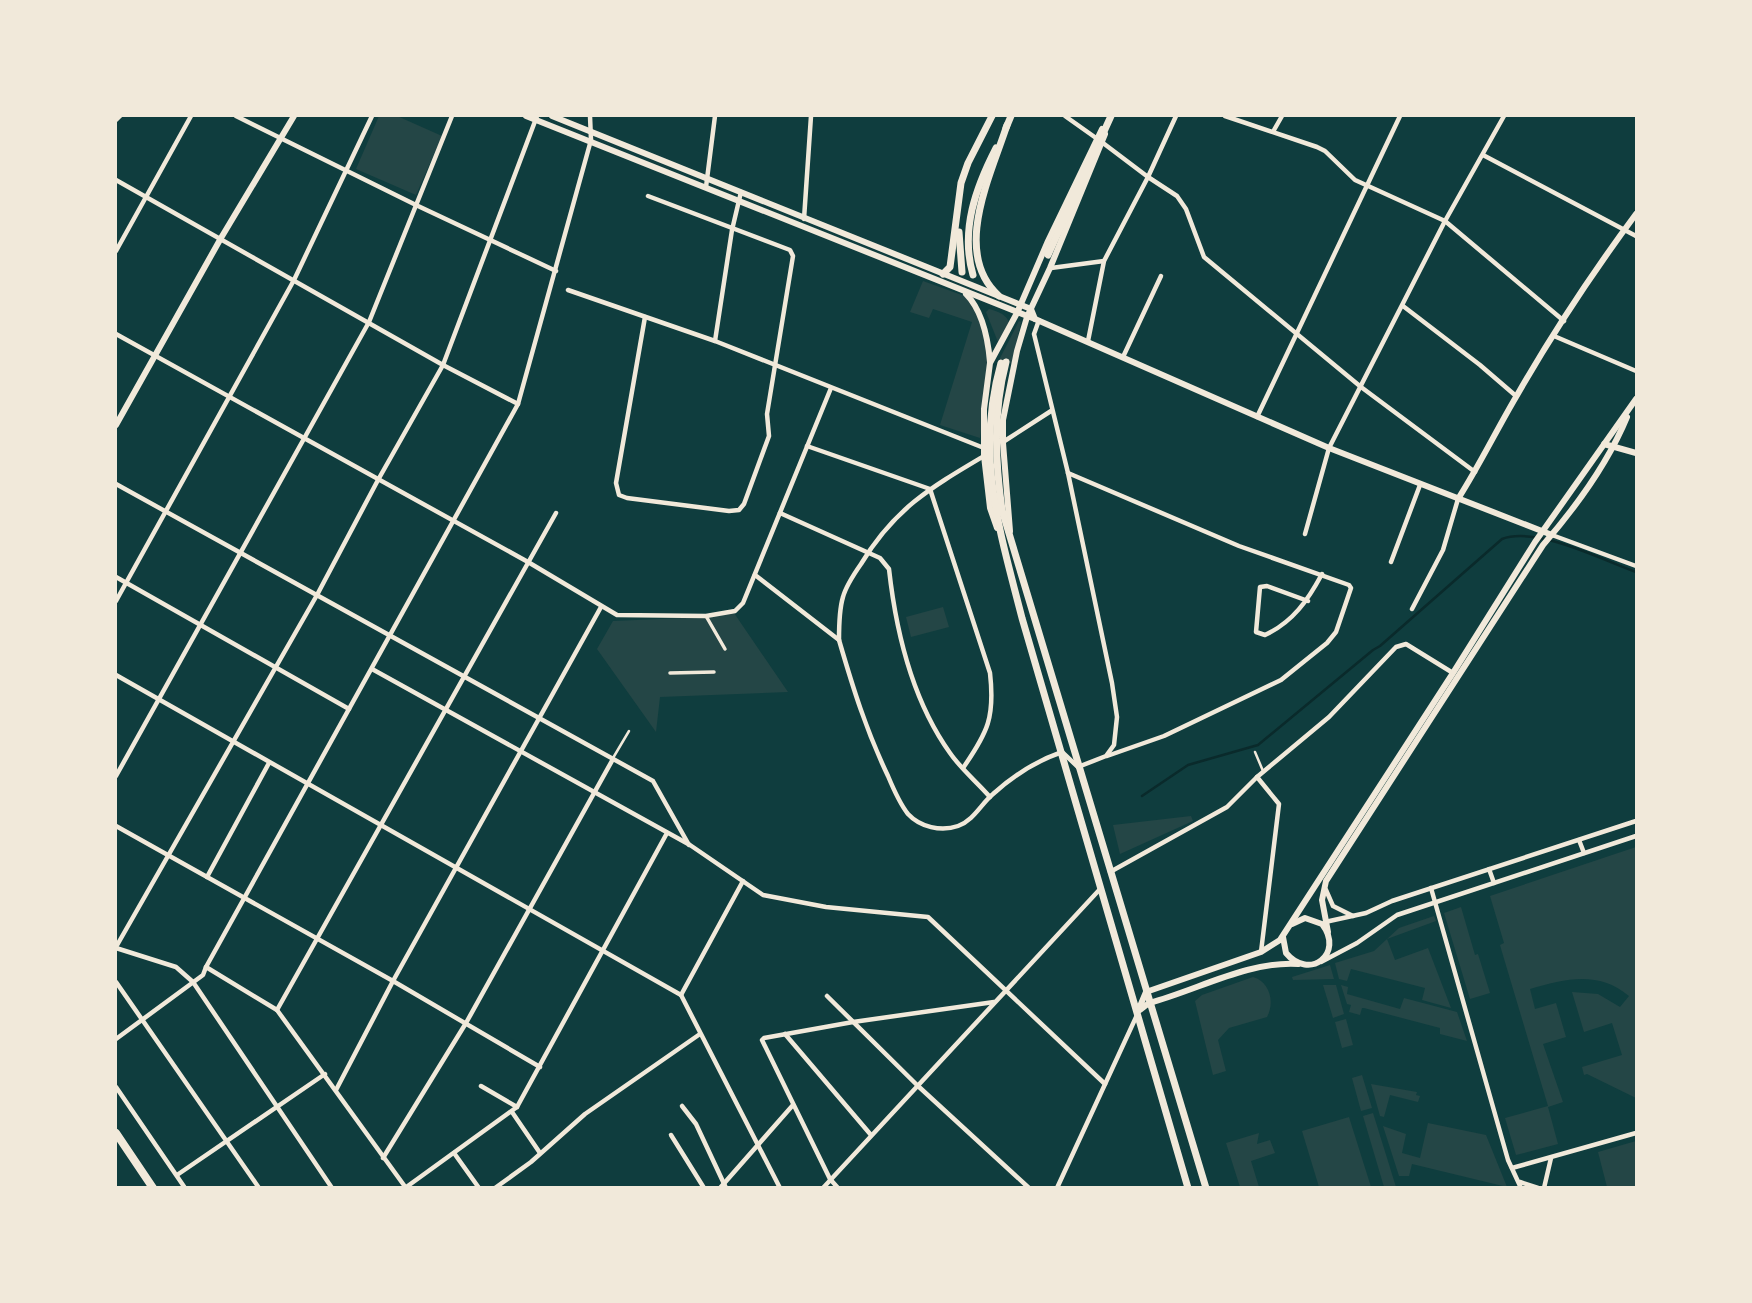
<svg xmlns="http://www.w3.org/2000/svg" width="1752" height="1303" viewBox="0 0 1752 1303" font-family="'Crimson Pro',serif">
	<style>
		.green { fill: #244646 }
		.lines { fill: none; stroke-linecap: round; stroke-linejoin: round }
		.stream { stroke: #0a2a2b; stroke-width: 2.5 }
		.service { stroke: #f1e9da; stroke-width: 2.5 }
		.pedestrian { stroke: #f1e9da; stroke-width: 3.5 }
		.minor { stroke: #f1e9da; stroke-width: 4.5 }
		.tertiary { stroke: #f1e9da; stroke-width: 6 }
		.secondary { stroke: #f1e9da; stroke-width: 6 }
		.primary { stroke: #f1e9da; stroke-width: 7 }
		.trunk { stroke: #f1e9da; stroke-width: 8 }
	</style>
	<rect width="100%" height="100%" fill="#0f3d3e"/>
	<g class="green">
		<path d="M379,116h18l45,20 -26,59 -60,-26z"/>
		<path d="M923,281l50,18 14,29 1,49 -8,61 -40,-13 32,-103 -39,-13 -4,9 -19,-6z"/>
		<path d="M989,309c10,3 18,5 21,16l-12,17 -12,-30z"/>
		<path d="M1019,321l2,1 -9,42 -4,-2 -11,2z"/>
		<path d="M943,607l6,20 -38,10 -5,-20z"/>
		<path d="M734,613l54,79 -128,5 -4,35 -59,-83 16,-28 94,-4z"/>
		<path d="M1191,816l2,5 -73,33 -7,-29z"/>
		<path d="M1636,847v251l-49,-24 -3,1 -2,-8 40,-12 -10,-32 -28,9 -12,-40 26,2 22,13 9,-11c-31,-26 -64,-17 -99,-7l5,20 21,-6 10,34 -23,7 20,58 -15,5 10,37 -42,11 -11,-37 43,-12 -46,-154 -2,-7 4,-2 -14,-47z"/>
		<path d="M1461,907l14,48 3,-1 12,39 -20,6 -26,-86z"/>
		<path d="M1434,916l2,5 -49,18 8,21 33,-12 23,60 -29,-8 3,-12 -74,-19 -4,12 -8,-2 -4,-16 39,-12 25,-23z"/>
		<path d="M1330,965l4,14 -41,1 -1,-3z"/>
		<path d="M1253,977c17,5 22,25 14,40l-38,11 -11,12 8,31 -13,4 -18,-74 7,-6z"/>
		<path d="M1323,985h13l8,29 -11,4z"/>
		<path d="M1341,985l7,2 -1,7 53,15 4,-11 53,14 10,29 -27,-7v-6l-76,-20h-2l-2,7 -11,-3 2,-7 -4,-1z"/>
		<path d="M1346,1019l7,26 -11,3 -7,-26z"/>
		<path d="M1362,1075l10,33 -11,3 -9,-33z"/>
		<path d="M1371,1084l46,8 -1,3 4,1 -2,6 -28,-7 -6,22 -4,-1z"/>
		<path d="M1373,1113l23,74h-12l-21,-71z"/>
		<path d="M1349,1117l22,70h-52l-17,-56z"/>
		<path d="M1428,1123l58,12 21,52 -95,-23 -3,12h-10l-16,-50 23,8 -4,19 18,5z"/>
		<path d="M1259,1133l-2,11 13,-4 5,13 -24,8 8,26h-19l-14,-44z"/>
		<path d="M1636,1141v46h-29l-9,-35z"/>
	</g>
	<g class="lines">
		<path class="stream" d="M1142,796l46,-31 70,-20 115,-95 7,-4 122,-107c35,-13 100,21 134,33"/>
		<g class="service">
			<path d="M1255,752l8,19"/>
			<path d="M613,758l16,-27"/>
		</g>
		<g class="pedestrian">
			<path d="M706,616l19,33"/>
			<path d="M670,673l44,-1"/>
		</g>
		<g class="minor">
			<path d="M236,116l182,90 138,65"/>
			<path d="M1065,116l31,22"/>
			<path d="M1225,116l92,31 8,4 30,29 90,41 119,100"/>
			<path d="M116,120l4,-4"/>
			<path d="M1274,130l8,-14"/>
			<path d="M1103,143l45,34 29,19 9,13 18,48 157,130 114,85"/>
			<path d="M1483,155l153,81"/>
			<path d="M116,180l327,185 75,39"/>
			<path d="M706,187l9,-71"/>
			<path d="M804,219l7,-103"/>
			<path d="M116,251l75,-135"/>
			<path d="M1051,268l53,-7"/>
			<path d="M568,290l147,51 269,107"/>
			<path d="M1403,306l77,59 36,31"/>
			<path d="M645,317l-29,166 3,12 8,3 102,13 10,-1 5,-6 25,-68 -2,-22 26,-158 -3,-6 -142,-54"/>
			<path d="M116,334l412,228 89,53 89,1 29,-5 8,-8 88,-215"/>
			<path d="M1554,336l82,35"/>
			<path d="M715,341l17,-111 9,-38"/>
			<path d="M1088,341l16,-80 44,-84 28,-61"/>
			<path d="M1123,357l38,-81"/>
			<path d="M1257,417l143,-301"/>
			<path d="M1003,442l48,-31"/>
			<path d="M807,446l123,43 60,184c5,44 -2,59 -27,95"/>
			<path d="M984,456c-54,32 -90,53 -123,108 -7,10 -15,22 -18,33 -4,13 -4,29 -4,43 14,48 27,90 49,136 5,12 12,28 20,38 12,13 33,18 50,12 16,-6 23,-22 35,-32 21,-19 43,-33 69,-42l16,15 28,-11 8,-11 3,-28 -5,-34 -44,-210 -34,-139 5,-14"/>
			<path d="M1068,473l171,73 110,39 2,3 -15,44 -9,11 -46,37 -117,56 -57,20"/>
			<path d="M116,484l537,297 36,64"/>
			<path d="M780,513l100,45 9,11c7,63 23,131 61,184 11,16 27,29 40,44"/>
			<path d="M1305,534l24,-86 116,-227 59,-105"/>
			<path d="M1552,535l84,31"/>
			<path d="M1391,562l29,-77"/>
			<path d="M755,575l84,65"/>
			<path d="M116,577l233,132"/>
			<path d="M116,601l178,-321 78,-164"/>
			<path d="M1308,601l-41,-15 -7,1 -4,45 9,3c28,-13 43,-35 57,-61"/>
			<path d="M1412,609l31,-59 15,-51"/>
			<path d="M372,669l318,176 73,50 63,12 102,10 177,167"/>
			<path d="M116,675l565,320"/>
			<path d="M116,776l253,-454 83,-206"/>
			<path d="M1257,777l22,27 -18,148"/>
			<path d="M116,826l277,155 147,86"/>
			<path d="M1579,840l5,13"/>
			<path d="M1489,869l5,14"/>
			<path d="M1110,872l117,-65 30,-30 72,-60 67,-70 10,-3 47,29"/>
			<path d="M207,877l62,-114"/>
			<path d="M1431,888l77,272 13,28"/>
			<path d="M1326,890l7,16 20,10"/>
			<path d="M1325,922l41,-9 26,-12 244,-80"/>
			<path d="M116,947l201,-352 61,-115 65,-115 94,-249"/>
			<path d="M116,948l60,19 17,15 139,206"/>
			<path d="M1321,962l36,-19 40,-28 239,-79"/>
			<path d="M206,967l71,43 129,178"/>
			<path d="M116,982l143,206"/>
			<path d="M681,995l99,193"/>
			<path d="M681,995l62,-114"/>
			<path d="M827,996l91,90 111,102"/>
			<path d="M277,1010l279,-497"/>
			<path d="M785,1034l86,101"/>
			<path d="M116,1039l87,-64 3,-8 312,-563 73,-264 -1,-24"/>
			<path d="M481,1086l36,21"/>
			<path d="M116,1087l69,101"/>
			<path d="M336,1090l57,-109 208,-374"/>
			<path d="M682,1106l14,18 30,64"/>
			<path d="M512,1112l28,41"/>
			<path d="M671,1135l33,53"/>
			<path d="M454,1153l25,35"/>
			<path d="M383,1158l83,-135 147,-264"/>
			<path d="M1512,1168l124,-35"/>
			<path d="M177,1175l148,-101"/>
			<path d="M1520,1182l18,6"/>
			<path d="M405,1188l112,-81 150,-274"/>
			<path d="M495,1188l36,-26 54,-48 115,-80"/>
			<path d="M720,1188l73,-83"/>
			<path d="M823,1188l278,-300"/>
			<path d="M838,1188l-8,-9 -68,-139 2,-2 89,-16 141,-20"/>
			<path d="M1057,1188l80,-173"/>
			<path d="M1544,1188l7,-30"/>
		</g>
		<path class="tertiary" d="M116,425l105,-187 73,-122"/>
		<g class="secondary">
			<path d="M526,116l509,203 294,129 223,87"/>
			<path d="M552,116l479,193 4,10"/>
			<path d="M966,294c17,17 22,45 24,68"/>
			<path d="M1604,444l32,9"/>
			<path d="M1458,499c21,-33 38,-68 58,-102 36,-63 77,-125 120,-183"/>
			<path d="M997,528l-7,-20 -6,-52v-47l6,-46 27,-50 31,-72 54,-112"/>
			<path d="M1010,531l-7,-88v-23l14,-69 10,-34 23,-49 55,-134"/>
			<path d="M1328,932l-6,-32 4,-19 217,-336c33,-38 65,-82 84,-128"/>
			<path d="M1283,937l3,16c23,28 59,1 36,-29l-17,-6 -13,6"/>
			<path d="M1140,1010l9,-7c49,-13 98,-42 149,-39"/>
			<path d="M1138,1011l8,-19 115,-40 19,-12 173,-267 82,-131 101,-143"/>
		</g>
		<g class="primary">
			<path d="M1006,128l5,-12"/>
			<path d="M959,232l3,40"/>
			<path d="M1048,255l63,-139"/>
			<path d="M943,274l7,-7 11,-84 7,-20 24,-47"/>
			<path d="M973,275c-13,-45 3,-88 23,-127"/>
			<path d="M999,296c-48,-43 -8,-121 8,-171"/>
			<path d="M1006,362c-13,50 -11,98 -4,148l204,678"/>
			<path d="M1001,363c-26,92 -2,165 21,255l166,570"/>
		</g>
		<path class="trunk" d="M116,1133l37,55"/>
	</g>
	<rect width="1752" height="1303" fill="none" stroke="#f1e9da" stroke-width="234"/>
</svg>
